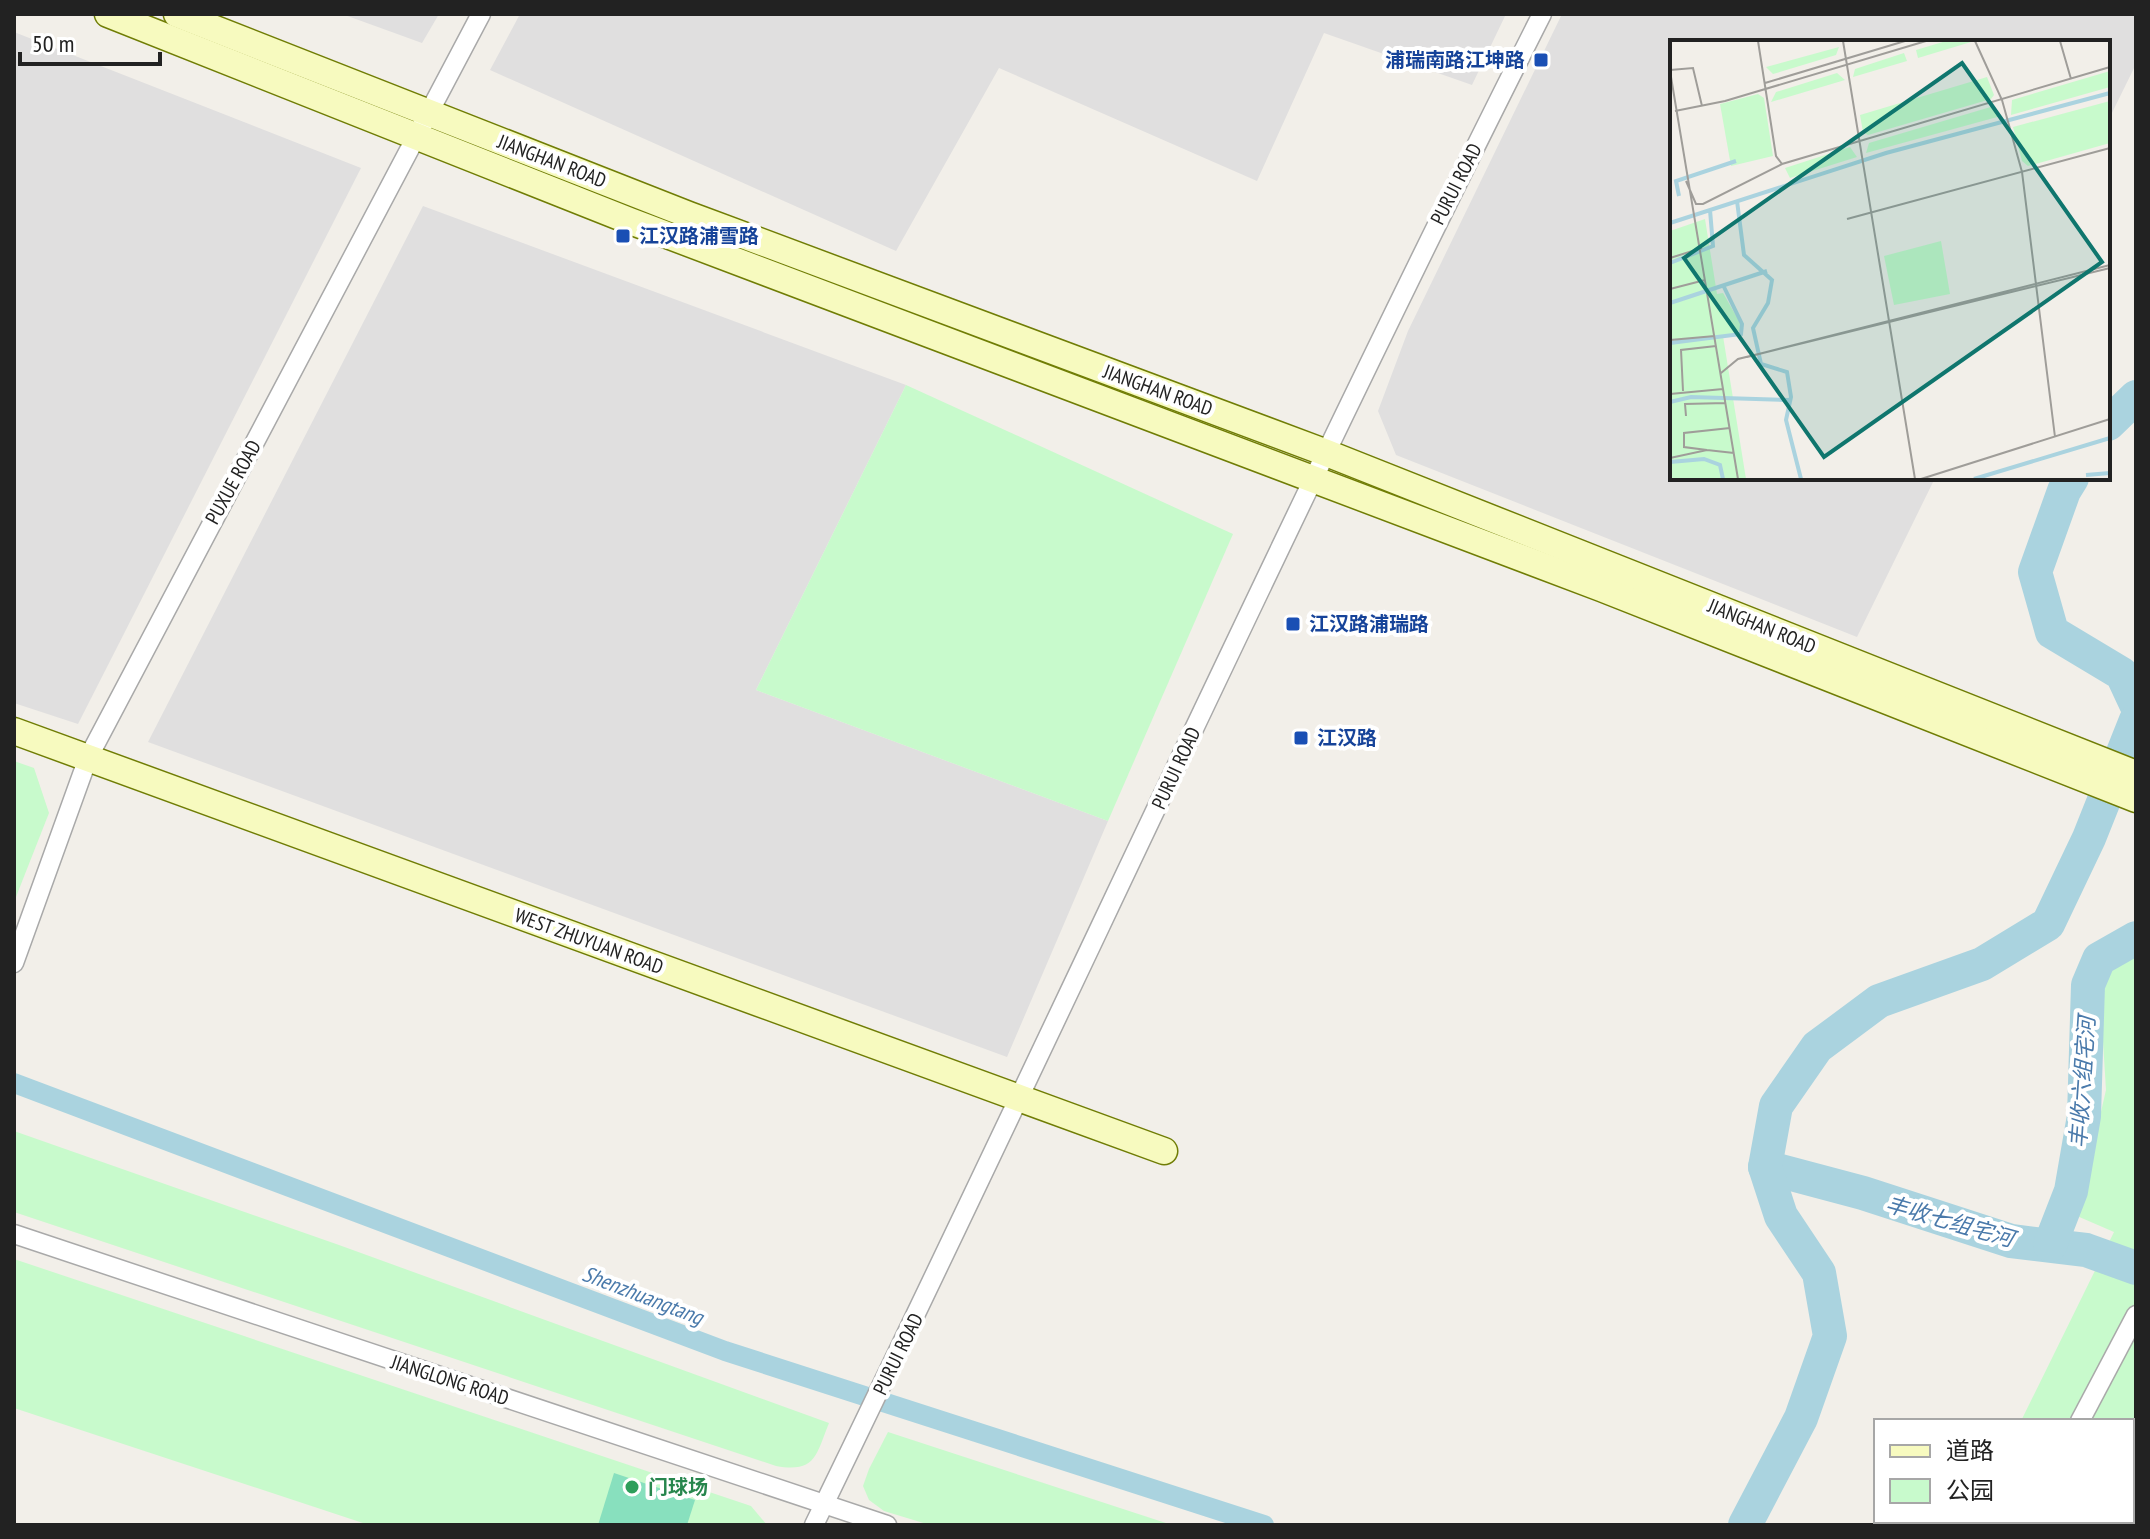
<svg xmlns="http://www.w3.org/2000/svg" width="2150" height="1539" viewBox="0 0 2150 1539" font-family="'PT Sans Narrow','Noto Sans SC',sans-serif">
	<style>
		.residential { fill: #e0dfdf }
		.park { fill: #c8facc }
		.pitch { fill: #88e0be }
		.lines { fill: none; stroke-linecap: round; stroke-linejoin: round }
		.canal { stroke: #aad3df; stroke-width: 20 }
		.river { stroke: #aad3df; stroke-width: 34 }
		.street-casing { stroke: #a9a9a9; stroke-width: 21 }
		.secondary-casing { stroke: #707d05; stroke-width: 29 }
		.street { stroke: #fff; stroke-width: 18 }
		.secondary { stroke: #f7fabf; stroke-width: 26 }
		.transit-dot { fill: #1a4fb4; stroke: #fff; stroke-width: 3 }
		.leisure-dot { fill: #2e9e5b; stroke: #fff; stroke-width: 3 }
		.labels { text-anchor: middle; stroke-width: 8; stroke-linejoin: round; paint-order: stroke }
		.transit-label { font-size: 20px; font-weight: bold; fill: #164399; stroke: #fff; text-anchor: start }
		.street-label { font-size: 20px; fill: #222; stroke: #fff }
		.leisure-label { font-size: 20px; font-weight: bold; fill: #27864d; stroke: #fff; text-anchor: start }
		.water-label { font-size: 22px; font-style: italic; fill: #4a7aab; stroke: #fff }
		.inset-river { fill: none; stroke: #aad3df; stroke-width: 4 }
		.inset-road { fill: none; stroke: #9f9d99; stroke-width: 2 }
		.view { fill: #0f766e; fill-opacity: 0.15; stroke: #0f766e; stroke-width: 4 }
		.inset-edge { fill: none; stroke: #222; stroke-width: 4 }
	</style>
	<rect width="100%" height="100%" fill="#f2efe9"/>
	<g class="residential">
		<path d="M342,14h97l-17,29z"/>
		<path d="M520,14h986l-34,71 -148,-52 -67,148 -258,-113 -103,183 -406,-181z"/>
		<path d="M1562,14h574v50l-28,57v-79h-436v436h263l-78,159 -461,-182 -18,-44 30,-80z"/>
		<path d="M14,32l347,136 -283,556 -64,-21z"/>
		<path d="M423,206l483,179 -150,305 352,131 -101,236 -859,-315z"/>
	</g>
	<g class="park">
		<path d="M906,385l327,149 -125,287 -352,-131z"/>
		<path d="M14,761l20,7 15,45 -35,89z"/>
		<path d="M2128,954l8,1v570h-167l2,-4h161v-100h-111l93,-189 -37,-16 29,-126 -7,-113z"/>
		<path d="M14,1131l325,114 490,178c-13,32 -13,50 -53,43l-762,-254z"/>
		<path d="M14,1259l737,247 16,19h-398l-355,-117z"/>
		<path d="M888,1432l284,93h-242l-46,-14 -15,-11 -6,-14 6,-17z"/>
	</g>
	<path class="pitch" d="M614,1473l81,27 -8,25h-89z"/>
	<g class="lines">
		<path class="canal" d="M14,1083l711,268 539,174"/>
		<g class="river">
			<path d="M2108,424l28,-27"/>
			<path d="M2072,478l-8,13 -29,81 17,60 70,42 14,30"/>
			<path d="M1765,1167l98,26 148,48 75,9 50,18"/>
			<path d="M2050,1245l21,-54 13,-75 4,-131 11,-26 37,-21"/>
			<path d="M2085,1521l24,4"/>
			<path d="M1745,1525l56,-107 29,-82 -11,-63 -38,-57 -16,-49 11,-61 41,-59 62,-46 103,-37 66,-40 41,-86 47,-118"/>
			<path d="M1930,1525l3,-4"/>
		</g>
		<g class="street-casing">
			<g id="street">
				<path d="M14,963l74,-205 393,-744"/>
				<path d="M14,1234l873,291"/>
				<path d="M2080,1421l56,-106"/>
				<path d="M814,1525c245,-503 476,-1012 728,-1511"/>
				<path d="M2025,1525l2,-4"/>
			</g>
		</g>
		<g class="secondary-casing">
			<g id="secondary">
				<path d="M108,14l522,207 971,367 535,211"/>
				<path d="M177,14l512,201 635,237 812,322"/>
				<path d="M14,731l1150,420"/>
			</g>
		</g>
		<use href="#street" class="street"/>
		<use href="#secondary" class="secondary"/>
	</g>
	<g class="transit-dot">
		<rect x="1533" y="52" width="16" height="16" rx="4"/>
		<rect x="615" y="228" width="16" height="16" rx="4"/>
		<rect x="1285" y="616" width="16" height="16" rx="4"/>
		<rect x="1293" y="730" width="16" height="16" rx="4"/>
	</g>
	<circle class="leisure-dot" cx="632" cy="1487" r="8"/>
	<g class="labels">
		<g class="transit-label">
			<text x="1525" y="67" text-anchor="end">浦瑞南路江坤路</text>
			<text x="639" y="243">江汉路浦雪路</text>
			<text x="1309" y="631">江汉路浦瑞路</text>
			<text x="1317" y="745">江汉路</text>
		</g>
		<g class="street-label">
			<text transform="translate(552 161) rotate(21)" y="7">JIANGHAN ROAD</text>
			<text transform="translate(1456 184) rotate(-63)" y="7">PURUI ROAD</text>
			<text transform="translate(1158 390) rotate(20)" y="7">JIANGHAN ROAD</text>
			<text transform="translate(233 482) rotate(-61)" y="7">PUXUE ROAD</text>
			<text transform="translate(1762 626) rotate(22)" y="7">JIANGHAN ROAD</text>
			<text transform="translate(1176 768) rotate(-65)" y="7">PURUI ROAD</text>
			<text transform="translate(589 941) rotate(20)" y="7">WEST ZHUYUAN ROAD</text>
			<text transform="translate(898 1354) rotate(-64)" y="7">PURUI ROAD</text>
			<text transform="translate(450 1380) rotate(18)" y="7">JIANGLONG ROAD</text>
		</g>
		<g class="leisure-label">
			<text x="648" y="1494">门球场</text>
		</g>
		<g class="water-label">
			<text transform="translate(2082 1082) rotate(-86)" y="8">丰收六组宅河</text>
			<text transform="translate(1950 1221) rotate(16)" y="8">丰收七组宅河</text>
			<text transform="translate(643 1295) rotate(21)" y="8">Shenzhuangtang</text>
		</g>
	</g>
	<g transform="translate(1670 40)">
		<rect width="440" height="440" fill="#f2efe9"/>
		<path d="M276,1l25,1 -53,16 -2,-8zM169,7l-3,8 -63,19 -7,-7zM234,13l3,8 -54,16 2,-8zM440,31v16l-99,28 1,-15zM167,33l8,7 -74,22 5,-10zM317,37l7,18 -3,4 -123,36 -5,-3 -3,-17zM88,54l6,4 9,58 -42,10 -11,-62zM440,61v42l-82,23 -6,-5 -9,-34zM324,66l7,10 -135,37 3,-10zM180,107l7,10 -67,21 -5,-10zM35,179l12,75 6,-1 19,33 -2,5 -17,5 23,143h-76v-248zM271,201l9,53 -56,11 -10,-49z" fill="#c8facc"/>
		<path class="inset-river" d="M9,156l-3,-15 60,-20M67,161l7,54 28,25 -4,23 -15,25 8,36 26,8 4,25 -5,23 15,59M0,183l216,-70 224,-60M0,223l43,-17 -3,-36M0,263l97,-32M0,303l71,-9 1,-10 -18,-37M0,362l21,-5 99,3M0,422l34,-3 16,6 3,14M416,435l24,-2M304,439l136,-41"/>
		<path class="inset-road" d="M88,1l18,115 6,8M173,1l72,438M305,1l27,59 20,72 33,265M390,1l11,38M0,30l23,-2 9,38M0,31l68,408M95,43l140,-42M5,71l50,-10 201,-60M16,141l10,23h7l79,-40 328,-97M177,179l263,-71M0,218l32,-10M0,249l35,-9M0,300l45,-4M77,317l363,-92M51,333l17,-14 372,-91M13,351l-2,-41 35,-4M0,354l53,-5M16,376l-1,-12 41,-1M37,410l-23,-3v-14l46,-5M0,418l37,-8 27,3M251,439l189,-60"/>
		<path class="view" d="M292,23l140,199 -278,195 -140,-199z"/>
		<rect width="440" height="440" class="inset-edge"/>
	</g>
	<rect width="2150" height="1539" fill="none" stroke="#222222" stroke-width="32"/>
	<rect x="1874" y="1419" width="260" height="104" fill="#ffffff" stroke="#a7a7a7" stroke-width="2"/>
	<rect x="1890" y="1445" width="40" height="12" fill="#f7fabf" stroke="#a7a7a7" stroke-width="2"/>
	<text x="1946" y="1459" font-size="24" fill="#222222">道路</text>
	<rect x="1890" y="1479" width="40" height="24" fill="#c8facc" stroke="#a7a7a7" stroke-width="2"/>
	<text x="1946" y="1499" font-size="24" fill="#222222">公园</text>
	<path d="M20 52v12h140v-12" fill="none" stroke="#222222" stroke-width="4"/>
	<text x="32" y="52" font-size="24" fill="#222222" stroke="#ffffff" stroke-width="6" paint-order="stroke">50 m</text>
</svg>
